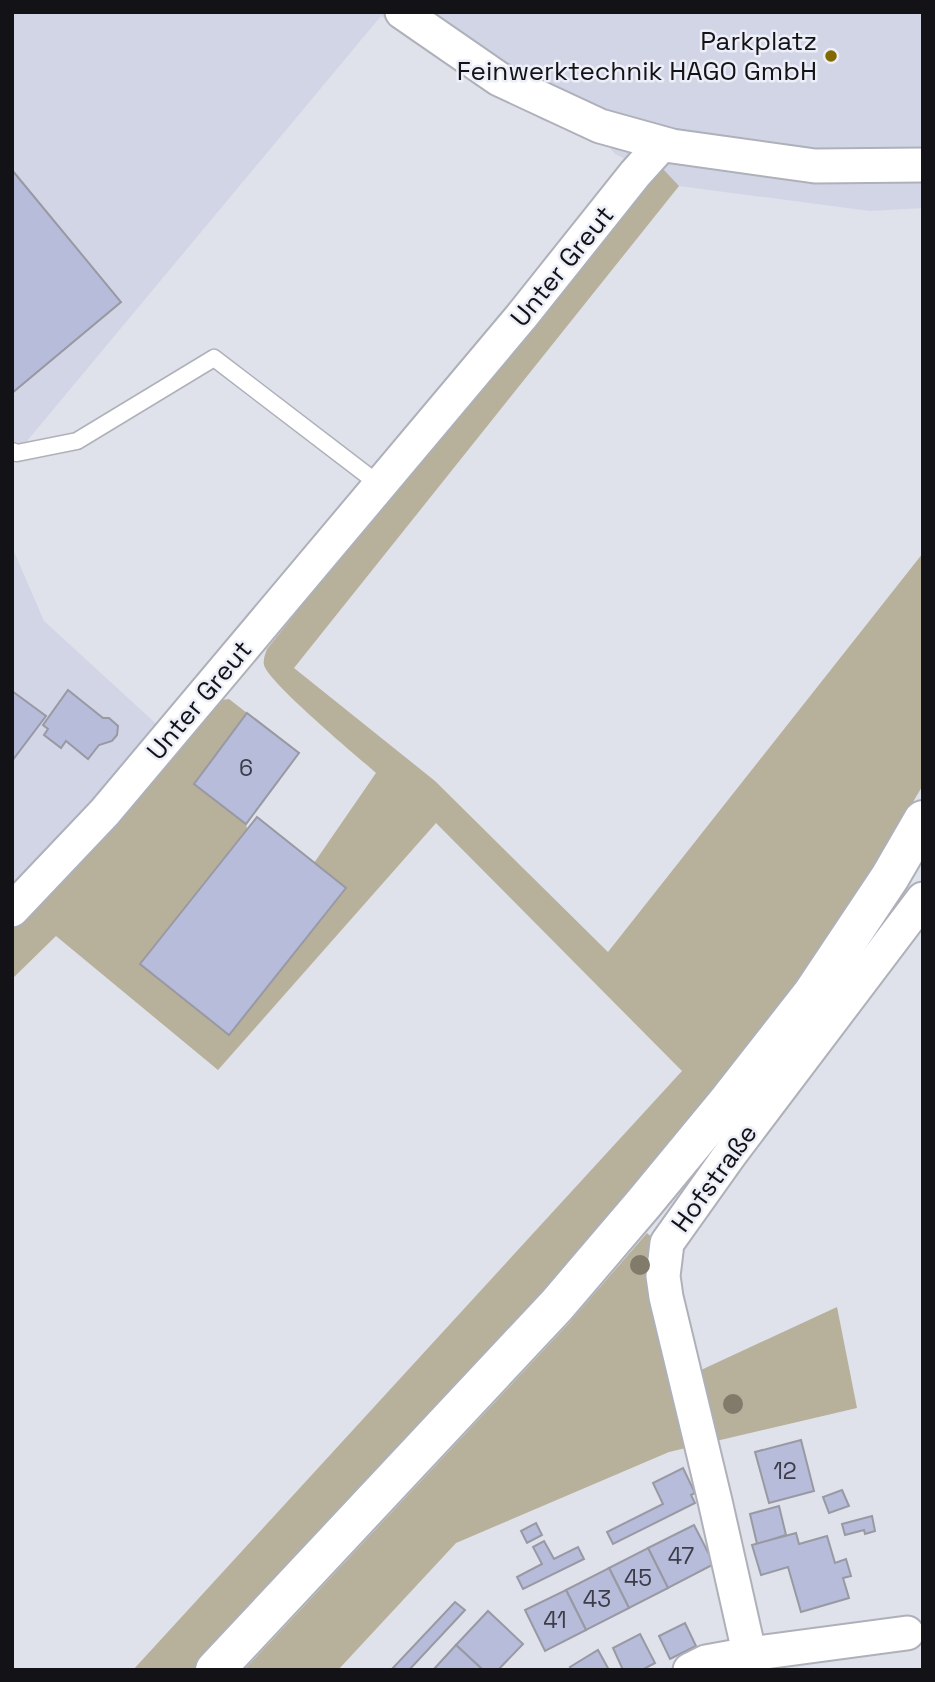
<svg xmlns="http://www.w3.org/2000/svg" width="935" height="1682" viewBox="0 0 935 1682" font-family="'Space Grotesk',sans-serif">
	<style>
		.built { fill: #d2d5e6 }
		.green { fill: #b7b09a }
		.building { fill: #b7bcda; stroke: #9899a3; stroke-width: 2 }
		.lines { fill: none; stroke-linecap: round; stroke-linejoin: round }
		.service-casing { stroke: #aeb0ba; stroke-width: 19 }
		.minor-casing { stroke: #aeb0ba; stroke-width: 37 }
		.secondary-casing { stroke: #aeb0ba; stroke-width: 42 }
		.service { stroke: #fff; stroke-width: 16 }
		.minor { stroke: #fff; stroke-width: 33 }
		.secondary { stroke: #fff; stroke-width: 38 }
		.tree { fill: #807b6a }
		.poi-dot { fill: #826901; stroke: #eceef8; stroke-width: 2.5 }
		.labels { text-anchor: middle; stroke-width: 5; stroke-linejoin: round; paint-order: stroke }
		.number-label { font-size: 23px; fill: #3c3d48 }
		.poi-label { font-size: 26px; fill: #131317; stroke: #eceef8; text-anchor: end }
		.street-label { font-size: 26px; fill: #131317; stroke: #eceef8 }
	</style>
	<rect width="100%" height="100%" fill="#dfe1eb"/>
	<g class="built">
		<path d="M12,12h911v196l-53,3 -191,-25 -64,-32 -8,-10 -65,-24 -161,-104 -369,443z"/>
		<path d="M12,547l32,74 120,110 -152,169z"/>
	</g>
	<g class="green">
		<path d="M663,169l16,17 -385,482 141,113 173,171 315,-399v232l-40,68 -79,123 -169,217 -187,206 -255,271h-60l549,-599 -246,-248 -218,247 -162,-134 -44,43v-57l209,-222 8,-1 18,14 -53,71 52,40 1,5 -107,135 89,71 117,-146 -32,-26 62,-90c-19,-17 -107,-90 -112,-108 -1,-5 1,-11 3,-16l371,-461z"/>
		<path d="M647,1233l12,11 31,203 -21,5 -213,91 -118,127h-94l325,-347z"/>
		<path d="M837,1307l20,101 -141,33 -15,-71z"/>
	</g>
	<g class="building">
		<path d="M12,170l109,132 -109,91z"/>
		<path d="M68,690l35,28h6l9,8 -1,9 -5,6 -13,4 -11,14 -22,-18 -5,7 -17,-13 4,-6 -5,-4z"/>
		<path d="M12,691l34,25 -34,45z"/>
		<path d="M247,713l52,40 -53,71 -52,-40z"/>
		<path d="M257,817l89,71 -117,147 -89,-71z"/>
		<path d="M801,1440l13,51 -45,12 -14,-51z"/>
		<path d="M683,1468l12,25 -4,2 4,8 -82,41 -6,-12 56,-28 -10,-21z"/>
		<path d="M842,1490l7,16 -20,7 -6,-16z"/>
		<path d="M779,1506l7,29 -29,9 -7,-30z"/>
		<path d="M872,1516l3,15 -10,3 -1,-4 -19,5 -3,-11z"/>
		<path d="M536,1523l6,12 -15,8 -6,-12z"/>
		<path d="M694,1525l20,39 -46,24 -20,-40z"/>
		<path d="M796,1533l3,11 28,-8 8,27 11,-4 5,17 -8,2 6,20 -48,14 -13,-45 -27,8 -9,-30z"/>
		<path d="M544,1541l10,18 24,-12 6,12 -61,30 -6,-12 25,-13 -9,-17z"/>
		<path d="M648,1548l20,40 -39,20 -20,-40z"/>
		<path d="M609,1568l20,40 -43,22 -20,-40z"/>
		<path d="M566,1590l20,40 -41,21 -20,-41z"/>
		<path d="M455,1602l10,8 -56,60h-18z"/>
		<path d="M488,1611l35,33 -25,26h-15l-27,-25z"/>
		<path d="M685,1623l11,23 -26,13 -11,-23z"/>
		<path d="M640,1634l15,29 -13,7h-19l-10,-22z"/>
		<path d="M456,1645l27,25h-50z"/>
		<path d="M598,1650l11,20h-37l-2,-3z"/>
	</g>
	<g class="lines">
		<g class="service-casing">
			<path id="service" d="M12,451l5,2 60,-12 137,-83 166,127"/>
		</g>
		<g class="minor-casing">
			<g id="minor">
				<path d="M402,12l97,67 101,47 72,20 143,20 108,-1"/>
				<path d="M12,910l93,-98 416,-495 114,-143 27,-30"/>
				<path d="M690,1670l16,-8 44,-8 157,-21"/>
				<path d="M753,1670l-38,-169 -49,-204 -3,-21 4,-33 64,-90 192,-254"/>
			</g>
		</g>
		<g class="secondary-casing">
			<path id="secondary" d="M215,1670l342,-365 87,-102 85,-103 83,-106 78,-117 33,-57"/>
		</g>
		<use href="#service" class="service"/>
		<use href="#minor" class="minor"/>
		<use href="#secondary" class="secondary"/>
	</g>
	<g class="tree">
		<circle cx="640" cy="1265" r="10"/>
		<circle cx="733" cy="1404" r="10"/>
	</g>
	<circle class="poi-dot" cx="831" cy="56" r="7"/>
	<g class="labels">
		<g class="number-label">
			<text x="246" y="776">6</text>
			<text x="785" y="1479">12</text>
			<text x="681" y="1564">47</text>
			<text x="638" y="1586">45</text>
			<text x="597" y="1607">43</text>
			<text x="555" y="1628">41</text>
		</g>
		<g class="poi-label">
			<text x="817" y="50">Parkplatz<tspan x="817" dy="30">Feinwerktechnik HAGO GmbH</tspan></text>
		</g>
		<g class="street-label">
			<text transform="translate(562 266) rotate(-51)" y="9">Unter Greut</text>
			<text transform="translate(199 700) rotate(-50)" y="9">Unter Greut</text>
			<text transform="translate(714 1178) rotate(-54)" y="9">Hofstraße</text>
		</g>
	</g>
	<rect width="935" height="1682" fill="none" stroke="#131317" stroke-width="28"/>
</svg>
